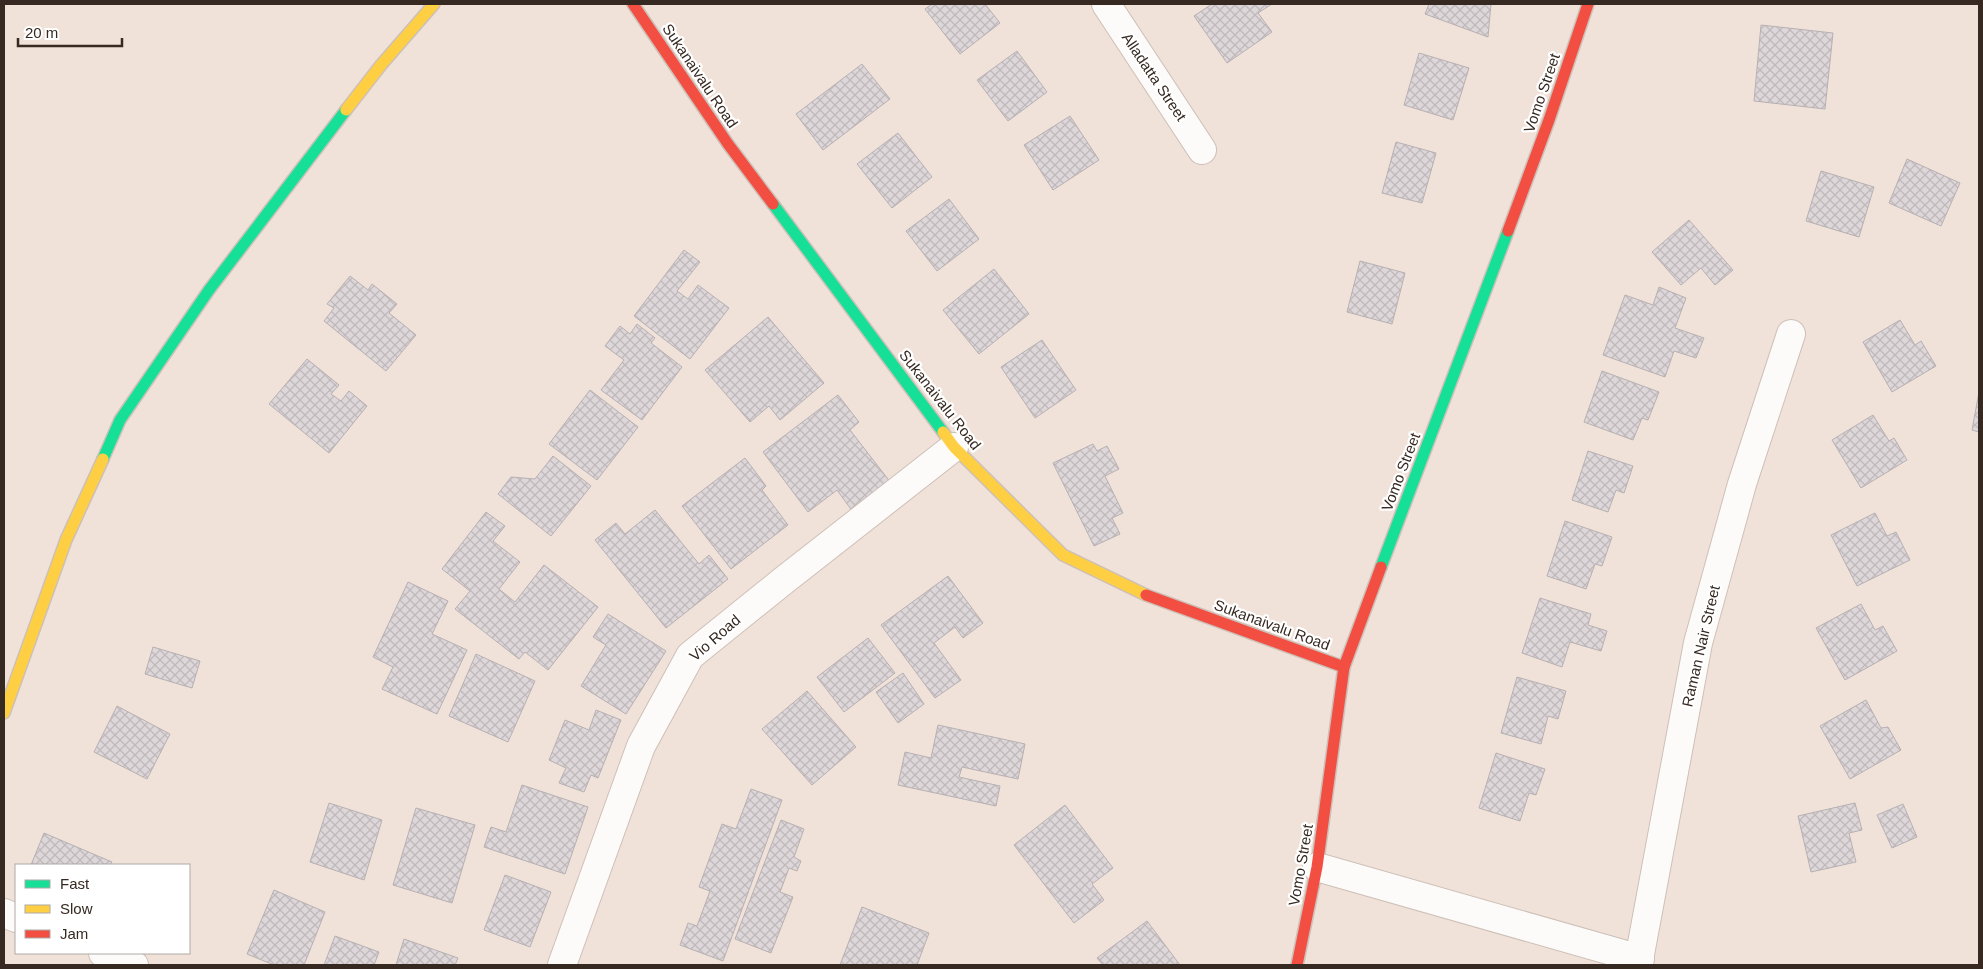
<svg xmlns="http://www.w3.org/2000/svg" width="1983" height="969" viewBox="0 0 1983 969" font-family="Helvetica,sans-serif">
	<style>
		.building { fill: url(#building-cross-hatch); stroke: #b7b0b2 }
		.lines { fill: none; stroke-linecap: round; stroke-linejoin: round }
		.street-casing { stroke: #cdc0b8; stroke-width: 30 }
		.fast-casing { stroke: #cdc0b8; stroke-width: 14 }
		.slow-casing { stroke: #cdc0b8; stroke-width: 14 }
		.jam-casing { stroke: #cdc0b8; stroke-width: 14 }
		.street { stroke: #fdfbf9; stroke-width: 28 }
		.fast { stroke: #16e098; stroke-width: 11 }
		.slow { stroke: #ffcf43; stroke-width: 11 }
		.jam { stroke: #f24e42; stroke-width: 11 }
		.labels { text-anchor: middle; stroke-width: 4.5; stroke-linejoin: round; paint-order: stroke }
		.street-label { font-size: 15px; fill: #352921; stroke: #fff }
	</style>
	<defs>
		<pattern id="building-cross-hatch" width="8" height="8" patternUnits="userSpaceOnUse" patternTransform="scale(1.25)"><rect width="8" height="8" fill="#ded7da"/><path d="M0 0l8 8M0 8l8-8" fill="none" stroke="#bfb9bb"/></pattern>
	</defs>
	<rect width="100%" height="100%" fill="#f1e2d9"/>
	<g class="building">
		<path d="M932,4h53l15,19 -40,31 -35,-45z"/>
		<path d="M1212,4h60l-14,9 14,19 -45,31 -33,-47z"/>
		<path d="M1429,4h62l-3,33 -63,-23z"/>
		<path d="M1761,25l72,8 -8,76 -71,-8z"/>
		<path d="M1017,51l30,41 -39,29 -31,-41z"/>
		<path d="M1419,53l50,15 -16,52 -49,-15z"/>
		<path d="M862,64l28,35 -67,51 -27,-36z"/>
		<path d="M1070,116l29,44 -46,30 -29,-45z"/>
		<path d="M898,133l34,44 -40,31 -35,-44z"/>
		<path d="M1396,142l40,11 -14,50 -40,-10z"/>
		<path d="M1907,159l53,24 -19,43 -52,-23z"/>
		<path d="M1821,171l53,16 -15,50 -53,-16z"/>
		<path d="M949,199l30,40 -42,32 -31,-40z"/>
		<path d="M1689,220l44,50 -18,15 -14,-17 -20,17 -29,-33z"/>
		<path d="M684,250l16,12 -23,29 11,8 10,-14 31,23 -39,51 -56,-43z"/>
		<path d="M1360,261l45,12 -13,51 -45,-12z"/>
		<path d="M994,269l35,45 -50,40 -36,-44z"/>
		<path d="M350,276l18,14 4,-6 25,20 -8,9 27,22 -30,36 -62,-50 10,-13 -7,-4z"/>
		<path d="M1659,287l27,11 -11,30 29,10 -8,20 -22,-7 -9,26 -62,-22 22,-60 28,10z"/>
		<path d="M768,317l56,66 -44,37 -11,-14 -19,16 -45,-52z"/>
		<path d="M1900,320l15,25 6,-4 15,25 -44,26 -29,-50z"/>
		<path d="M637,324l18,14 -4,5 31,24 -40,53 -41,-30 23,-30 -19,-14 15,-20 10,8z"/>
		<path d="M1042,340l34,50 -41,28 -34,-51z"/>
		<path d="M307,359l32,26 -8,9 10,7 8,-10 18,15 -38,47 -60,-49z"/>
		<path d="M1602,371l57,21 -11,28 -6,-2 -9,22 -49,-18z"/>
		<path d="M590,390l48,37 -41,53 -48,-36z"/>
		<path d="M1979,392v40l-7,-2z"/>
		<path d="M838,395l21,27 -9,8 41,53 -38,29 -16,-22 -29,22 -45,-60z"/>
		<path d="M1873,415l16,26 5,-3 13,22 -46,28 -29,-48z"/>
		<path d="M1093,444l4,7 10,-5 12,23 -14,7 18,37 -11,5 8,16 -26,12 -41,-83z"/>
		<path d="M1588,451l45,15 -9,27 -8,-3 -8,22 -36,-12z"/>
		<path d="M553,456l38,30 -40,50 -53,-42 13,-17 24,2z"/>
		<path d="M745,458l21,28 -4,4 26,35 -57,44 -49,-63z"/>
		<path d="M655,510l44,54 10,-9 19,24 -62,49 -71,-88 21,-17 9,11z"/>
		<path d="M486,512l19,14 -12,15 27,21 -21,27 16,13 29,-37 54,42 -50,63 -23,-18 -6,7 -64,-50 15,-18 -28,-22z"/>
		<path d="M1875,513l12,23 9,-4 14,28 -53,26 -26,-51z"/>
		<path d="M1565,521l47,16 -10,29 -7,-2 -9,25 -39,-13z"/>
		<path d="M948,576l35,47 -20,15 -8,-11 -21,16 27,37 -26,18 -54,-73z"/>
		<path d="M408,582l40,19 -16,33 35,16 -30,64 -55,-25 11,-22 -20,-10z"/>
		<path d="M1540,598l51,16 -3,11 19,6 -6,20 -31,-9 -8,25 -40,-14z"/>
		<path d="M1861,604l14,26 8,-4 14,25 -52,29 -29,-52z"/>
		<path d="M608,614l58,37 -40,63 -45,-28 25,-41 -13,-8z"/>
		<path d="M868,638l27,35 -51,39 -27,-35z"/>
		<path d="M153,647l47,14 -8,27 -47,-14z"/>
		<path d="M476,654l59,27 -27,61 -59,-26z"/>
		<path d="M903,673l21,31 -26,19 -22,-31z"/>
		<path d="M1517,677l49,14 -8,28 -10,-3 -7,28 -40,-11z"/>
		<path d="M807,691l49,56 -44,38 -50,-56z"/>
		<path d="M1866,700l15,28 7,-1 13,23 -51,29 -30,-53z"/>
		<path d="M117,706l53,28 -23,45 -53,-27z"/>
		<path d="M596,710l25,10 -23,58 -7,-3 -7,17 -25,-9 7,-15 -17,-8 16,-40 24,10z"/>
		<path d="M938,725l87,19 -7,35 -56,-12 -3,10 41,9 -4,20 -98,-21 7,-33 26,6z"/>
		<path d="M1496,753l49,16 -9,26 -7,-2 -9,28 -41,-13z"/>
		<path d="M522,785l66,22 -23,67 -81,-27 7,-20 15,5z"/>
		<path d="M751,789l31,11 -59,161 -43,-16 8,-22 9,3 13,-35 -11,-4 23,-63 14,5z"/>
		<path d="M329,803l53,17 -18,60 -54,-18z"/>
		<path d="M1855,803l7,27 -13,3 7,29 -45,10 -13,-56z"/>
		<path d="M1903,804l14,33 -25,11 -15,-33z"/>
		<path d="M1065,805l48,63 -21,16 12,16 -30,23 -60,-78z"/>
		<path d="M416,808l59,17 -23,78 -59,-18z"/>
		<path d="M781,820l23,9 -10,28 7,4 -4,10 -8,-3 -9,24 13,5 -22,56 -36,-14z"/>
		<path d="M44,833l68,29 -2,3h-79z"/>
		<path d="M505,875l46,17 -21,55 -46,-17z"/>
		<path d="M274,890l51,22 -21,53h-30l-27,-11z"/>
		<path d="M862,907l67,26 -12,32h-77z"/>
		<path d="M1147,921l33,44h-77l-6,-7z"/>
		<path d="M335,936l44,16 -5,13h-50z"/>
		<path d="M404,939l54,19 -3,7h-59z"/>
	</g>
	<g class="lines">
		<g class="street-casing">
			<g id="street">
				<path d="M1106,4l96,146"/>
				<path d="M1317,867l323,92"/>
				<path d="M4,913l12,5"/>
				<path d="M103,953l31,12"/>
				<path d="M562,965l79,-219 49,-90 93,-75 171,-134"/>
				<path d="M1638,965l60,-322 44,-159 49,-150"/>
			</g>
		</g>
		<g class="fast-casing">
			<g id="fast">
				<path d="M773,204l170,228"/>
				<path d="M103,459l17,-39 89,-130 137,-180"/>
				<path d="M1381,567l127,-336"/>
			</g>
		</g>
		<g class="slow-casing">
			<g id="slow">
				<path d="M346,110l35,-45 53,-61"/>
				<path d="M943,432l11,15 109,108 83,40"/>
				<path d="M4,713l62,-173 37,-81"/>
			</g>
		</g>
		<g class="jam-casing">
			<g id="jam">
				<path d="M633,4l95,140 45,60"/>
				<path d="M1508,231l41,-111 39,-116"/>
				<path d="M1146,595l198,72"/>
				<path d="M1297,965l20,-98 27,-200 37,-100"/>
			</g>
		</g>
		<use href="#street" class="street"/>
		<use href="#fast" class="fast"/>
		<use href="#slow" class="slow"/>
		<use href="#jam" class="jam"/>
	</g>
	<g class="labels">
		<g class="street-label">
			<text transform="translate(700 76) rotate(56)" y="5">Sukanaivalu Road</text>
			<text transform="translate(1154 77) rotate(56)" y="5">Alladatta Street</text>
			<text transform="translate(1542 93) rotate(-71)" y="5">Vomo Street</text>
			<text transform="translate(940 400) rotate(52)" y="5">Sukanaivalu Road</text>
			<text transform="translate(1401 472) rotate(-69)" y="5">Vomo Street</text>
			<text transform="translate(1272 625) rotate(20)" y="5">Sukanaivalu Road</text>
			<text transform="translate(715 638) rotate(-41)" y="5">Vio Road</text>
			<text transform="translate(1701 646) rotate(-77)" y="5">Raman Nair Street</text>
			<text transform="translate(1301 865) rotate(-80)" y="5">Vomo Street</text>
		</g>
	</g>
	<rect width="1983" height="969" fill="none" stroke="#352921" stroke-width="10"/>
	<rect x="15" y="864" width="175" height="90" fill="#ffffff" stroke="#aea9a6"/>
	<rect x="25" y="880" width="25" height="8" fill="#16e098" stroke="#aea9a6"/>
	<text x="60" y="889" font-size="15" fill="#352921">Fast</text>
	<rect x="25" y="905" width="25" height="8" fill="#ffcf43" stroke="#aea9a6"/>
	<text x="60" y="914" font-size="15" fill="#352921">Slow</text>
	<rect x="25" y="930" width="25" height="8" fill="#f24e42" stroke="#aea9a6"/>
	<text x="60" y="939" font-size="15" fill="#352921">Jam</text>
	<path d="M18 38v8h104v-8" fill="none" stroke="#352921" stroke-width="2.5"/>
	<text x="25" y="38" font-size="15" fill="#352921" stroke="#ffffff" stroke-width="4" paint-order="stroke">20 m</text>
</svg>
